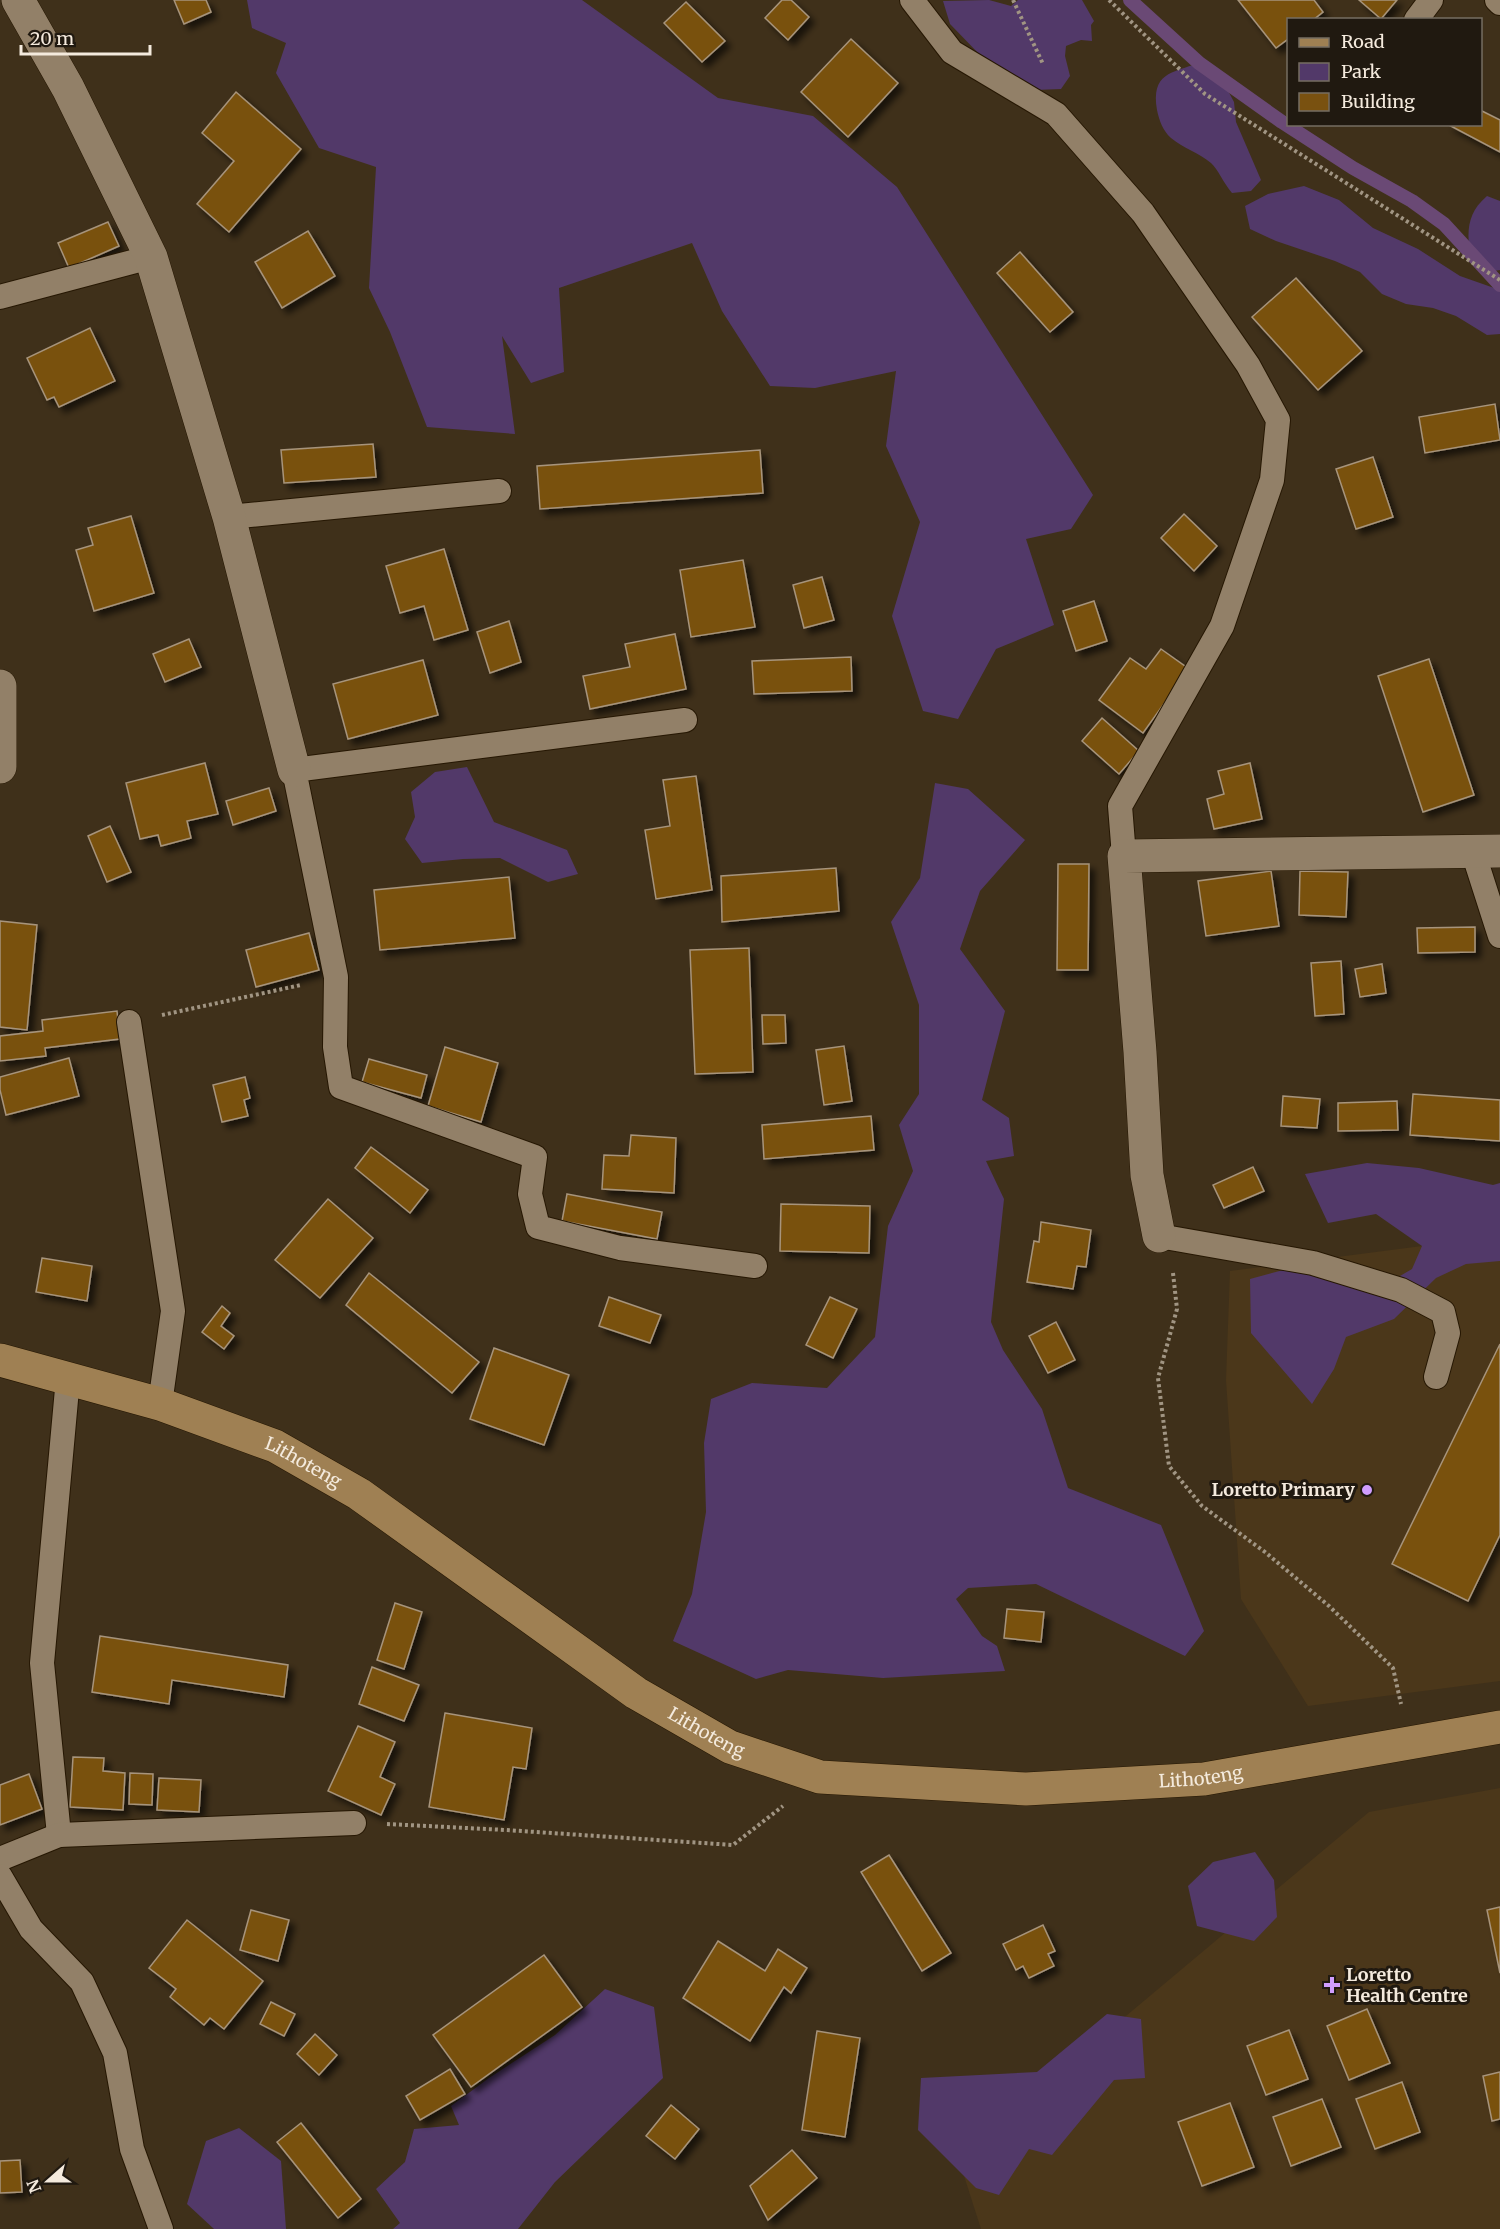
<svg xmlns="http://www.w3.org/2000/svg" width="1500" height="2229" viewBox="0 0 1500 2229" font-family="Merriweather,serif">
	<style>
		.built { fill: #4b371a }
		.green { fill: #523969 }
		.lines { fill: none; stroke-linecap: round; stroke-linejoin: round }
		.stream { stroke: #6a4975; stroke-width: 14 }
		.building { fill: #795110; stroke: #a7947b; stroke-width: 1.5; filter: url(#shadow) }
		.service-casing { stroke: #261703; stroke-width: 26 }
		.minor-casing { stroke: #261703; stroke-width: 34 }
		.secondary-casing { stroke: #261703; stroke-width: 34 }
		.path { stroke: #a19583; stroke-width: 4; stroke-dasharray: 3 3; stroke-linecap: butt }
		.service { stroke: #928068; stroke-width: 24 }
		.minor { stroke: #928068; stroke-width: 33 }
		.secondary { stroke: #9f8053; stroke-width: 33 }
		.poi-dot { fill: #d09dfe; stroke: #201910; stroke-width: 2 }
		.labels { text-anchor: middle; stroke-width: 6; stroke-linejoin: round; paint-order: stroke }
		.street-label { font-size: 18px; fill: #f4eadd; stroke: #201910 }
		.poi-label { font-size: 18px; font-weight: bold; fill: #f4eadd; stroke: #201910; text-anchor: end }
	</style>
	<defs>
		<filter id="shadow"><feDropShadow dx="5.5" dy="5.5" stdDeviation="3" flood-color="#0009"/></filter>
	</defs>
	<rect width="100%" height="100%" fill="#3f301a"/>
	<g class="built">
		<path d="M1500,1229v452l-192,25 -67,-107 -15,-219 4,-109 192,-25z"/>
		<path d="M1500,1788v441h-519l-23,-72 411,-345z"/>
	</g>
	<g class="green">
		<path d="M247,0h335l136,98 95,18 84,71 196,308 -22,34 -45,10 28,86 -58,24 -38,70 -35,-8 -31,-95 28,-94 -34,-76 10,-75 -81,17 -45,-2 -48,-75 -30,-68 -133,45 5,84 -33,11 -29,-47 13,98 -88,-7 -37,-95 -21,-44 7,-121 -57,-19 -43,-75 10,-30 -34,-15z"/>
		<path d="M989,0l22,6 7,-6h64l12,21 -3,4 1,16 -11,-1 -15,6 -1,10 5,20 -9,13 -26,1 -54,-34 -31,-32 -7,-23z"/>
		<path d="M1199,63l17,5 18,34 2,20 25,58 -10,11 -19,2c-8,-9 -14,-24 -21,-30 -12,-10 -28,-15 -40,-25 -8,-7 -12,-18 -14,-28 -6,-37 14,-37 42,-47z"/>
		<path d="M1304,186l35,14 34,28 45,21 42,27 37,13 3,3v42l-13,1 -31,-19 -23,-8 -27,-4 -24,-10 -22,-22 -25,-11 -59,-20 -26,-12 -5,-23 23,-12z"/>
		<path d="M1487,196l13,5v69l-12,2 -17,-11c-4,-27 -6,-46 16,-65z"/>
		<path d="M467,767l27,55 73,28 11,24 -30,8 -48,-24 -37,1 -41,4 -17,-24 10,-22 -4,-25 24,-20z"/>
		<path d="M935,783l33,6 57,51 -45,51 -20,58 45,62 -23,89 27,18 5,38 -28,5 18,38 -13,123 12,28 39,59 26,79 93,37 43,106 -19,25 -149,-72 -68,4 -12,11 26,37 15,10 8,25 -122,7 -95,-8 -32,9 -83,-38 19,-47 14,-82 -2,-69 7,-44 41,-16 75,5 48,-51 13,-111 25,-55 -14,-46 20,-31v-89l-28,-83 29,-44z"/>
		<path d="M1367,1163l52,5 74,17 7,-2v78l-34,3 -30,14 -42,41 -48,18 -12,32 -22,35 -61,-71 -1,-54 37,-10 89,21 36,-21 10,-23 -46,-32 -48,9 -23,-49z"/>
		<path d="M1255,1852l19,28 3,37 -23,24 -57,-15 -9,-40 25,-24z"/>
		<path d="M605,1989l49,18 9,71 -108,104 -37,47h-125l7,-6 -24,-34 29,-27 9,-33 45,-4 -8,-19 38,-28 66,-43z"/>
		<path d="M1107,2014l34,5 4,59 -31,2 -62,75 -23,-6 -30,46 -23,-7 -58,-58 3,-52 116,-6z"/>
		<path d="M239,2128l42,33 5,68h-72l-27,-25 19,-63z"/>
	</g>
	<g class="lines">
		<path class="stream" d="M1130,0l69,63 83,59 71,46 59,33 32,23 56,61"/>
	</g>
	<g class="building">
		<path d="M174,0h32l5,12 -27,12z"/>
		<path d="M782,0h9l18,17 -21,23 -23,-22z"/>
		<path d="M1238,0h76l9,12 -10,8h-25v19l-12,9z"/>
		<path d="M1359,0h38l-16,19z"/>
		<path d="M686,2l39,39 -23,21 -38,-39z"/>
		<path d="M851,39l47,44 -50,54 -47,-45z"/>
		<path d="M236,92l65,57 -72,83 -32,-28 37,-43 -32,-28z"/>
		<path d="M1480,110l20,10v32l-53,-28h33z"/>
		<path d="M108,222l11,24 -50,22 -11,-25z"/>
		<path d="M308,231l27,45 -53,32 -27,-46z"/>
		<path d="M1020,252l53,60 -23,20 -53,-59z"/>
		<path d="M1296,278l66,73 -44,39 -66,-73z"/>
		<path d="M90,328l25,53 -56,26 -5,-10 -7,3 -20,-42z"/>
		<path d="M1495,404l5,36 -75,13 -6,-36z"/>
		<path d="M373,444l3,33 -92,6 -3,-33z"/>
		<path d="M760,450l3,43 -223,16 -3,-43z"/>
		<path d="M1373,457l20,60 -37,12 -20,-60z"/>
		<path d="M1184,514l33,32 -23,25 -33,-33z"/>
		<path d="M131,516l23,77 -60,18 -18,-61 17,-5 -5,-17z"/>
		<path d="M444,549l24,81 -34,10 -10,-34 -24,7 -14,-47z"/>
		<path d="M743,560l12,67 -64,10 -11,-67z"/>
		<path d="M822,577l12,43 -30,8 -11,-43z"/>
		<path d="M1094,601l13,40 -31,10 -13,-40z"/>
		<path d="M509,621l12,41 -31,11 -13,-41z"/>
		<path d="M675,634l11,55 -96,20 -7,-33 47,-9 -5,-23z"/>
		<path d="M189,639l12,28 -36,15 -12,-28z"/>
		<path d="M1161,649l28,20 -46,64 -44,-33 31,-42 16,11z"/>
		<path d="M851,657l1,34 -98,3 -2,-33z"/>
		<path d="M1429,659l45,136 -51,17 -45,-136z"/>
		<path d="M423,660l15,55 -90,24 -15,-55z"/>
		<path d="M1102,718l37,33 -20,23 -37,-33z"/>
		<path d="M205,763l13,51 -31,7 4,17 -30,8 -3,-11 -18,4 -14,-56z"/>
		<path d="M1250,763l12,56 -48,10 -7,-30 17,-5 -6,-23z"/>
		<path d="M696,776l16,114 -56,9 -11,-69 25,-4 -7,-46z"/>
		<path d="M269,788l7,23 -43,14 -7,-24z"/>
		<path d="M110,826l21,46 -24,10 -19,-46z"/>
		<path d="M1058,864h31l-1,106h-31z"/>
		<path d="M836,868l3,43 -117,11 -1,-46z"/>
		<path d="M1271,871l8,55 -73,10 -8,-55z"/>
		<path d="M1300,871l48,1 -2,45 -47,-2z"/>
		<path d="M509,877l6,61 -135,12 -6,-60z"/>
		<path d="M0,921l37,4 -10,105 -27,-3z"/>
		<path d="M1475,927v25l-57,1 -1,-25z"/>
		<path d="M309,933l10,37 -63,17 -10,-37z"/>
		<path d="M749,948l4,124 -58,2 -5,-124z"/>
		<path d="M1341,961l3,53 -29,2 -4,-53z"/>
		<path d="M1382,964l4,29 -26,4 -5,-28z"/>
		<path d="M117,1011l3,28 -75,9 1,8 -46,5v-25l43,-5 -1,-11z"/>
		<path d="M762,1015h23l1,28 -23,1z"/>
		<path d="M844,1046l8,55 -28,4 -8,-55z"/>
		<path d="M445,1047l53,16 -17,59 -53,-16z"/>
		<path d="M69,1058l10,38 -73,19 -6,-25v-13z"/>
		<path d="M369,1059l58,16 -6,23 -59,-16z"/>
		<path d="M245,1077l5,21 -6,2 4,16 -26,6 -9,-37z"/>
		<path d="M1413,1094l87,6v41l-90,-6z"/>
		<path d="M1283,1096l37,3 -3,29 -36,-2z"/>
		<path d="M1397,1101l1,29 -60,1v-28z"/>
		<path d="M871,1116l3,34 -110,9 -2,-34z"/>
		<path d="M631,1135l45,3 -2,55 -72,-4 2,-34 25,1z"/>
		<path d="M371,1147l57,43 -18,23 -55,-45z"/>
		<path d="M1253,1167l11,24 -40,17 -11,-23z"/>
		<path d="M567,1194l95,18 -5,27 -95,-18z"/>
		<path d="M328,1199l45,39 -53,60 -45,-38z"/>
		<path d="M781,1204l89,2 -1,47 -89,-2z"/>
		<path d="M1041,1222l50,8 -5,37 -9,-1 -4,23 -46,-7 7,-41 5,1z"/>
		<path d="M42,1258l50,8 -5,35 -51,-9z"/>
		<path d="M369,1273l110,89 -27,31 -106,-88z"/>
		<path d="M609,1297l52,18 -11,28 -51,-17z"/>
		<path d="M830,1297l27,12 -24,49 -27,-13z"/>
		<path d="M222,1306l8,7 -9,13 13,10 -10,13 -22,-17z"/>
		<path d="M1056,1322l19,38 -27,13 -19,-37z"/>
		<path d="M1500,1344v191l-32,66 -76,-37z"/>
		<path d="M494,1348l75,27 -25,70 -74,-26z"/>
		<path d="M395,1603l27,9 -18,57 -27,-9z"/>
		<path d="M1007,1609l37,3 -3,30 -37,-4z"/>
		<path d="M100,1636l188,29 -4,32 -112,-17 -3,24 -77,-12z"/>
		<path d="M372,1667l47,18 -15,36 -45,-17z"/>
		<path d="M445,1713l87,15 -6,41 -13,-2 -9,53 -75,-13z"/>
		<path d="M358,1726l37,16 -15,35 15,7 -14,31 -53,-24z"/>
		<path d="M73,1757l31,1 -1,13 22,2 -2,37 -53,-3z"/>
		<path d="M130,1773l23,1 -1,31 -23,-1z"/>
		<path d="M29,1774l13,35 -42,16v-40z"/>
		<path d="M159,1778l42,2 -2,32 -42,-2z"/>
		<path d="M889,1855l62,98 -29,18 -61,-99z"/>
		<path d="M1500,1907v66l-13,-63z"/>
		<path d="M251,1910l38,10 -11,41 -38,-11z"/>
		<path d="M187,1920l76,61 -39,48 -14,-11 -6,7 -34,-28 6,-8 -27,-21z"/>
		<path d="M1043,1925l12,26 -7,3 6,12 -25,12 -6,-12 -7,4 -13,-26z"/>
		<path d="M718,1941l47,30 13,-22 29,19 -16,25 -7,-6 -34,54 -67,-43z"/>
		<path d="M544,1955l38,52 -111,80 -38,-52z"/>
		<path d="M271,2002l24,12 -11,22 -24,-12z"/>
		<path d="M1367,2009l23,54 -41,17 -22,-54z"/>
		<path d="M1289,2030l19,49 -42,16 -19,-49z"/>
		<path d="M817,2031l43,7 -15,99 -43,-7z"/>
		<path d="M315,2034l22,21 -18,20 -22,-21z"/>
		<path d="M450,2069l15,25 -45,26 -14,-24z"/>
		<path d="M1500,2072v47l-8,2 -9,-45z"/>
		<path d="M1402,2082l18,50 -45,17 -19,-50z"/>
		<path d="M1322,2099l19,48 -50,19 -18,-49z"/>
		<path d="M1230,2103l24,64 -52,19 -24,-64z"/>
		<path d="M671,2105l28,24 -24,30 -29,-23z"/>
		<path d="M301,2123l60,76 -23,19 -61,-76z"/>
		<path d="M792,2150l25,28 -49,42 -18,-34z"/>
		<path d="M20,2160l2,32 -22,1v-32z"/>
	</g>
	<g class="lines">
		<g class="service-casing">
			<g id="service">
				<path d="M912,0l40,52 104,62 87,99 105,152 30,55 -6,60 -50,146 -102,180 4,50"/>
				<path d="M1497,0l3,3"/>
				<path d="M1416,20l15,-20"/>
				<path d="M0,297l151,-40"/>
				<path d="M229,517l270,-26"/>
				<path d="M685,720l-391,50 42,207 -1,70 6,40 194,70 -5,37 8,33 82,21 135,18"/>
				<path d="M1473,852l27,84"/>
				<path d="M129,1022l44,289 -13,93"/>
				<path d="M1159,1236l154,27 88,27 42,22 5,21 -12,44"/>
				<path d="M59,1835l-17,-172 26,-285"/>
				<path d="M0,1859l59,-24 295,-12"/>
				<path d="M0,1876l31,53 51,53 33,71 17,96 29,80"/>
			</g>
		</g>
		<g class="minor-casing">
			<g id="minor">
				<path d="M18,0l50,88 83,169 78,260 65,253"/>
				<path d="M0,686v81"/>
				<path d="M1159,1236l-12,-61 -7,-123 -16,-196 376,-5"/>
			</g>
		</g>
		<g class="secondary-casing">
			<g id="secondary">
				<path id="s1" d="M0,1360l160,44 115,42 84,48 277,199 94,54 90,30 206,12 178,-10 296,-52"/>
			</g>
		</g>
		<g class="path">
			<path d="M1013,0l30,64"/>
			<path d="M1109,0l96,94 295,186"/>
			<path d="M162,1015l139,-30"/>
			<path d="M1173,1273l4,36 -19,69 11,88 33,40 63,46 64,54 64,62 8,36"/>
			<path d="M387,1824l119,6 227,15 50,-39"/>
		</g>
		<use href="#service" class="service"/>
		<use href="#minor" class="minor"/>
		<use href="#secondary" class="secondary"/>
	</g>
	<g class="poi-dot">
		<circle cx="1367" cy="1490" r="6"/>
		<path d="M1329 1976h6v6h6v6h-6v6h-6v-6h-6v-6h6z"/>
	</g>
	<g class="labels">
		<g class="street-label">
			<text dy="6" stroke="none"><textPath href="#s1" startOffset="321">Lithoteng</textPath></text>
			<text dy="6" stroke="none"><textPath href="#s1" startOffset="807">Lithoteng</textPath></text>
			<text dy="6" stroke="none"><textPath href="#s1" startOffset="1311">Lithoteng</textPath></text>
		</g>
		<g class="poi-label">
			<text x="1355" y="1496">Loretto Primary</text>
			<text x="1346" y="1981" text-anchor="start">Loretto<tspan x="1346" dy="21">Health Centre</tspan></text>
		</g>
	</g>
	<rect x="1287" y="18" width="195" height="108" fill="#201910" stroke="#756d62" stroke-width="1.5"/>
	<rect x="1299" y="38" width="30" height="9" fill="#9f8053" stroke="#756d62" stroke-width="1.5"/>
	<text x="1341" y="48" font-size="18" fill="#f4eadd">Road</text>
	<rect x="1299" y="63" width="30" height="18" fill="#523969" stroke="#756d62" stroke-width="1.5"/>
	<text x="1341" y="78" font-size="18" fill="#f4eadd">Park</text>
	<rect x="1299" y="93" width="30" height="18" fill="#795110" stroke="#756d62" stroke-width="1.5"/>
	<text x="1341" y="108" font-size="18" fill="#f4eadd">Building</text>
	<g transform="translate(48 2181) rotate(249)" stroke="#201910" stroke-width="4.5" paint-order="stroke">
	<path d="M0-4.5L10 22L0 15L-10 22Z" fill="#f4eadd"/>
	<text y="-9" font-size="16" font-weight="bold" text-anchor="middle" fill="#f4eadd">N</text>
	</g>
	<path d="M21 45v9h129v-9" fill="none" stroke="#f4eadd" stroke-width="3"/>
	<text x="30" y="45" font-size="18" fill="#f4eadd" stroke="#201910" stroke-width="4.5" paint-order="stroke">20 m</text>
</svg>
